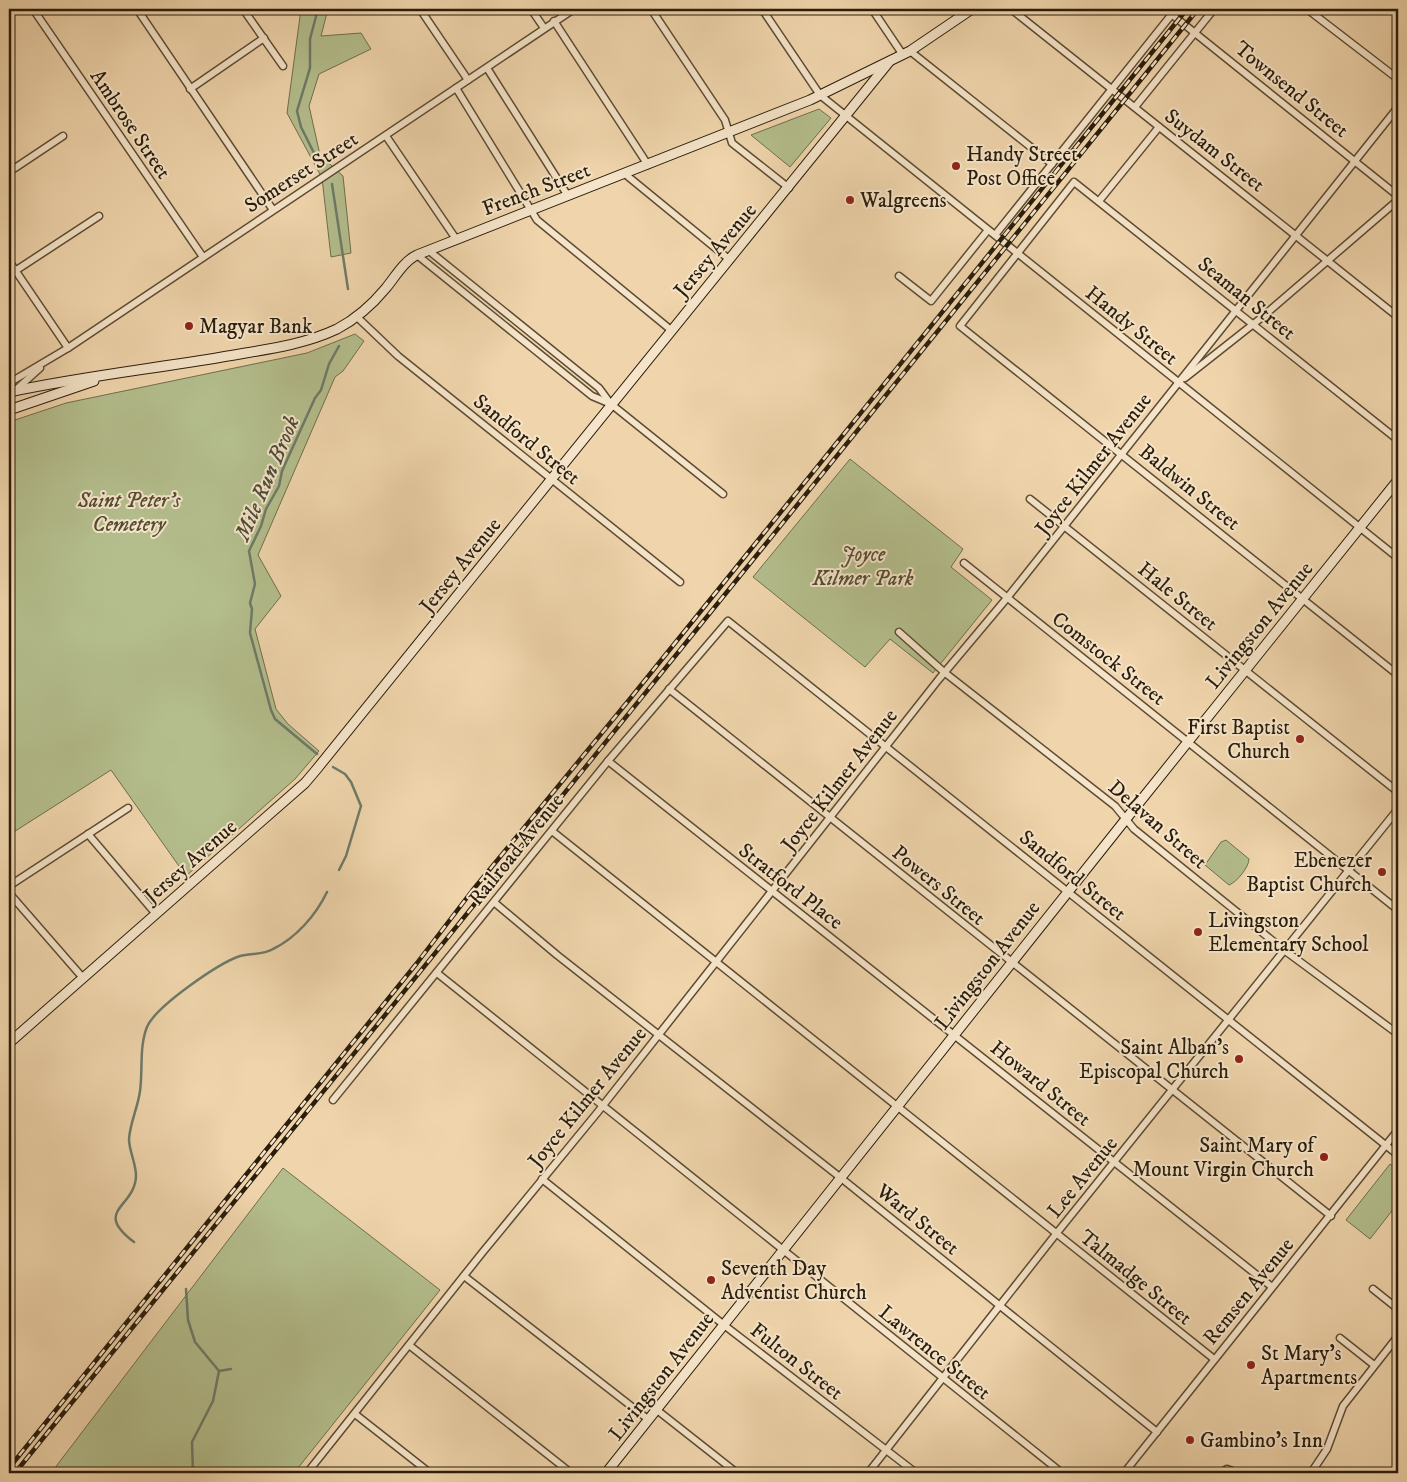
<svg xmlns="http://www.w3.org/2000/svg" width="1407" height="1482" viewBox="0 0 1407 1482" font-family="'IM FELL DW Pica',serif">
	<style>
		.green { fill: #b4be8d; stroke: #6f6e4c }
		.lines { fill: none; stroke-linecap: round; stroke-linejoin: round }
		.stream { stroke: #6d7b6a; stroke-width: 2.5 }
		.street-casing { stroke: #5c4b33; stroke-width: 9 }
		.secondary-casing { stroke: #2a1d0b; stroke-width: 11 }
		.street { stroke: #f5e4c9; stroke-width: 6 }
		.secondary { stroke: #f5e4c9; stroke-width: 9 }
		.rail-casing { stroke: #2a1d0b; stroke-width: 4.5 }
		.rail { stroke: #f5e4c9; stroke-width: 2.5; stroke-dasharray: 8; stroke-linecap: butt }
		.poi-dot { fill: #8f2418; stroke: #f5e4c9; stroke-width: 2 }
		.labels { text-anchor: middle; stroke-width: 4; stroke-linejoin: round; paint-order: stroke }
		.street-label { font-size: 21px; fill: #2a1d0b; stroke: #f5e4c9 }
		.poi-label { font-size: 21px; fill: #2a1d0b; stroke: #f5e4c9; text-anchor: start }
		.park-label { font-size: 21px; font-style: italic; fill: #534d32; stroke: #f5e4c9 }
		.water-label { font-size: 22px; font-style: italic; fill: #4c4c3a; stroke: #f5e4c9 }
	</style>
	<rect width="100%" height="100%" fill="#f0d5ac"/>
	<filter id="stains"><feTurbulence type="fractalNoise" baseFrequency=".004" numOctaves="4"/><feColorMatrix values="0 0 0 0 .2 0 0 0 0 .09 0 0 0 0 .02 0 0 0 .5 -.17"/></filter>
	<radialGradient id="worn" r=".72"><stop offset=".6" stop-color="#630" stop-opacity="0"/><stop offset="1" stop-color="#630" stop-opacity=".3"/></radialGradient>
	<g class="green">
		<path d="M301,9h27l-7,27 40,-3 10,16 -52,25 -10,32 11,49 23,21 8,77 -20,4 -9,-79 -35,-65z"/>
		<path d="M819,109l12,9 -41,49 -39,-32z"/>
		<path d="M355,334l9,7 -21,30 -8,6 -77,178 23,41 -26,33 21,80 12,15 31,27 -24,28 -109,97 -75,-106 -102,65v-413l57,-19 241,-50z"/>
		<path d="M850,459l113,90 -12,18 41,33 -59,73 -43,-34 -25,28 -112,-90z"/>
		<path d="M1226,840l23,19c0,8 -12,23 -20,26l-24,-20 16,-23z"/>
		<path d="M1390,1164l8,6v33l-28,36 -24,-19z"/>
		<path d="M283,1168l157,122 -146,183h-243z"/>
	</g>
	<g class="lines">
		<g class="stream">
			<path d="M318,9l-8,30v29l-13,43 4,16 19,38"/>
			<path d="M332,184l16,105"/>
			<path d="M317,754l-42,-35 -4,-9 -21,-77 2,-24 -2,-6 5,-19 -6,-33 12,-25 5,-17 13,-23 3,-15 33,-73 6,-8 8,-26 10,-18"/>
			<path d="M333,767l12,7 6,8 10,24 -15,50 -7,14"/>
			<path d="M134,1242c-42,-32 1,-34 2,-66 0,-13 -7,-25 -7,-37 1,-16 9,-32 11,-48 3,-21 -1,-44 7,-64 9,-21 72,-64 93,-71 11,-3 23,-1 33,-7 23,-11 43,-34 54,-57"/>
			<path d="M186,1289l2,31 7,22 24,29 -6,30 -21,41 1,31"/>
			<path d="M219,1371l12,-2"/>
		</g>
		<g class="street-casing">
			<g id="street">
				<path d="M33,9l170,248"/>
				<path d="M137,9l136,201"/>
				<path d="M243,9l40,57"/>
				<path d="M420,9l48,71"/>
				<path d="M531,9l13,19"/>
				<path d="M651,9l74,111 7,23 57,45"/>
				<path d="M762,9l58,86 578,463"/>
				<path d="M872,9l31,46"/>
				<path d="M1011,9l387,308"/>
				<path d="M1165,9l233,187"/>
				<path d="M1307,9l91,70"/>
				<path d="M554,21l94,144"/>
				<path d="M910,51l142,113"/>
				<path d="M487,68l81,128"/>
				<path d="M456,88l81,132 134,110"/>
				<path d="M190,89l74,-51"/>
				<path d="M1135,107l79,-98"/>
				<path d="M386,136l70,103"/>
				<path d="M9,172l54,-36"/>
				<path d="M625,174l105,86"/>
				<path d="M1099,201l60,-74"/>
				<path d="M995,235l177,-221"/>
				<path d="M428,250l171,138 11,15"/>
				<path d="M417,255l175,141 19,8 112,90"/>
				<path d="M9,261l59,87"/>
				<path d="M15,271l84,-55"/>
				<path d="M899,276l32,25 57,-71"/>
				<path d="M357,317l41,39 282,226"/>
				<path d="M1185,378l76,-60 137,-118"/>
				<path d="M9,383l59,-35 506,-339"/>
				<path d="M9,396l31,-28"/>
				<path d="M1398,440l-324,-258 -114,144 438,349"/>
				<path d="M1030,499l368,293"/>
				<path d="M964,563l434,347"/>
				<path d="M899,632l45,40 171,134 19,23 150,121 114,84"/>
				<path d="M669,689l662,527"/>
				<path d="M608,761l664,526"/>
				<path d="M552,831l662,528"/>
				<path d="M88,834l68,80"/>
				<path d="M9,886l119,-78"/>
				<path d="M9,893l74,85"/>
				<path d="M495,903l62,52 284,223 316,254"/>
				<path d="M437,973l625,500"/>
				<path d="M333,1100l275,-339 120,-140 670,534"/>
				<path d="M542,1179l182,146 192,148"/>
				<path d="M464,1276l185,144"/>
				<path d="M1373,1289l25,20"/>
				<path d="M1340,1338l34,27"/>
				<path d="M409,1345l162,128"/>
				<path d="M657,1410l80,63"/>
				<path d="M355,1414l75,59"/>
				<path d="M307,1473l175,-220 115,-140 342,-434 68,-81 391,-491"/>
				<path d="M868,1473l188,-239 342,-425"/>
				<path d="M1124,1473l274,-343"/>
				<path d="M1220,1473l7,-4 11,4"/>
				<path d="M1311,1473l16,-24 16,-43 55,-70"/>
			</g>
		</g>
		<g class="secondary-casing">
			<g id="secondary">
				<path d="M9,392c70,-15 142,-23 213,-35 39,-7 79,-11 115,-28 19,-10 35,-24 49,-41 9,-11 18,-27 31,-33l393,-155 100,-49 62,-42"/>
				<path d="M9,410l85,-29"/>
				<path d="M9,1043l296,-260 11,-13 573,-708"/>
				<path d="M606,1473l520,-654 272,-339"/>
			</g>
		</g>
		<use href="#street" class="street"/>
		<use href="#secondary" class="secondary"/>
		<g class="rail-casing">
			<g id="rail">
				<path d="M9,1468l408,-505 55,-72 157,-191 558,-691"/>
				<path d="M15,1473l1183,-1464"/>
			</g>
		</g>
		<use href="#rail" class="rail"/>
	</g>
	<g class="poi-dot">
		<circle cx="956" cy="166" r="5"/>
		<circle cx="850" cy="200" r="5"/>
		<circle cx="189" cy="326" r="5"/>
		<circle cx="1300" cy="739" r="5"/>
		<circle cx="1382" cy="872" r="5"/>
		<circle cx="1198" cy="932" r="5"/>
		<circle cx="1239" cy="1059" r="5"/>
		<circle cx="1324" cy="1157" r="5"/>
		<circle cx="711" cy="1280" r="5"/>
		<circle cx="1251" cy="1365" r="5"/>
		<circle cx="1190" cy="1440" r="5"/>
	</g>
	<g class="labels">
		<g class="street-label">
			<text transform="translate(1292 89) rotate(39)" y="7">Townsend Street</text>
			<text transform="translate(131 124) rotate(56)" y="7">Ambrose Street</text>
			<text transform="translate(1215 150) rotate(38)" y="7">Suydam Street</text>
			<text transform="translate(301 172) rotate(-33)" y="7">Somerset Street</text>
			<text transform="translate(536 189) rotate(-21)" y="7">French Street</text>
			<text transform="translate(715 250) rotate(-50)" y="7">Jersey Avenue</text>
			<text transform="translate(1247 298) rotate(39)" y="7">Seaman Street</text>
			<text transform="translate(1132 325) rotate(39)" y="7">Handy Street</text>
			<text transform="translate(527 439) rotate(39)" y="7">Sandford Street</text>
			<text transform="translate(1093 464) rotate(-52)" y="7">Joyce Kilmer Avenue</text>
			<text transform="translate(1190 487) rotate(39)" y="7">Baldwin Street</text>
			<text transform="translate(460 565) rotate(-51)" y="7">Jersey Avenue</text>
			<text transform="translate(1178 596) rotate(39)" y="7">Hale Street</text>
			<text transform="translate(1259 625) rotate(-51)" y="7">Livingston Avenue</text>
			<text transform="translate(1109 658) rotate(38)" y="7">Comstock Street</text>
			<text transform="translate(839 780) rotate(-52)" y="7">Joyce Kilmer Avenue</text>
			<text transform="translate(1158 824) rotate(41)" y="7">Delavan Street</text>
			<text transform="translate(516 849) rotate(-51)" y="7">Railroad Avenue</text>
			<text transform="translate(190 861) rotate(-41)" y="7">Jersey Avenue</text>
			<text transform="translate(1073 875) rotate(39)" y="7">Sandford Street</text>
			<text transform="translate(939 885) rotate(39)" y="7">Powers Street</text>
			<text transform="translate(791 886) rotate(38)" y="7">Stratford Place</text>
			<text transform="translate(987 965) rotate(-52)" y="7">Livingston Avenue</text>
			<text transform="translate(1041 1083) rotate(39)" y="7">Howard Street</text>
			<text transform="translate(587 1097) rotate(-51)" y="7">Joyce Kilmer Avenue</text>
			<text transform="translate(1082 1177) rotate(-51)" y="7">Lee Avenue</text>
			<text transform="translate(918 1219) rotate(39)" y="7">Ward Street</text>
			<text transform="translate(1136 1277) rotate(39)" y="7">Talmadge Street</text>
			<text transform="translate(1248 1291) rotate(-51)" y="7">Remsen Avenue</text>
			<text transform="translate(935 1352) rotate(39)" y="7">Lawrence Street</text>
			<text transform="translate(797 1361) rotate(38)" y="7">Fulton Street</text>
			<text transform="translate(661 1376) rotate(-52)" y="7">Livingston Avenue</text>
		</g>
		<g class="poi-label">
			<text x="966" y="161">Handy Street<tspan x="966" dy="24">Post Office</tspan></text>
			<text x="860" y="207">Walgreens</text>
			<text x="199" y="333">Magyar Bank</text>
			<text x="1290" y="734" text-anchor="end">First Baptist<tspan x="1290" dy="24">Church</tspan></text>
			<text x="1372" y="867" text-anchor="end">Ebenezer<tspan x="1372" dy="24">Baptist Church</tspan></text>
			<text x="1208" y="927">Livingston<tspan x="1208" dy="24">Elementary School</tspan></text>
			<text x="1229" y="1054" text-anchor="end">Saint Alban's<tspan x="1229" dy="24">Episcopal Church</tspan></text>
			<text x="1314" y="1152" text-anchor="end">Saint Mary of<tspan x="1314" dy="24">Mount Virgin Church</tspan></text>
			<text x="721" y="1275">Seventh Day<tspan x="721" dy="24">Adventist Church</tspan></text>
			<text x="1261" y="1360">St Mary's<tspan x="1261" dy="24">Apartments</tspan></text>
			<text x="1200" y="1447">Gambino's Inn</text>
		</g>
		<g class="park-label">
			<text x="129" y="507">Saint Peter's<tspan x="129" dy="24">Cemetery</tspan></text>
			<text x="863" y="561">Joyce<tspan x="863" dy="24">Kilmer Park</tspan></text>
		</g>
		<g class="water-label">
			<text transform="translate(266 478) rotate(-67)" y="8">Mile Run Brook</text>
		</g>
	</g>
	<rect width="1407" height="1482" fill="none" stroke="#f0d5ac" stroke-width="30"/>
	<rect x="10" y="10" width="1387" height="1462" fill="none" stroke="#2a1d0b" stroke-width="2.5"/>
	<rect x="15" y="15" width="1377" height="1452" fill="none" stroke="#2a1d0b"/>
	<rect width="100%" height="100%" filter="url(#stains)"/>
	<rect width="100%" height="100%" fill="url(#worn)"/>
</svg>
